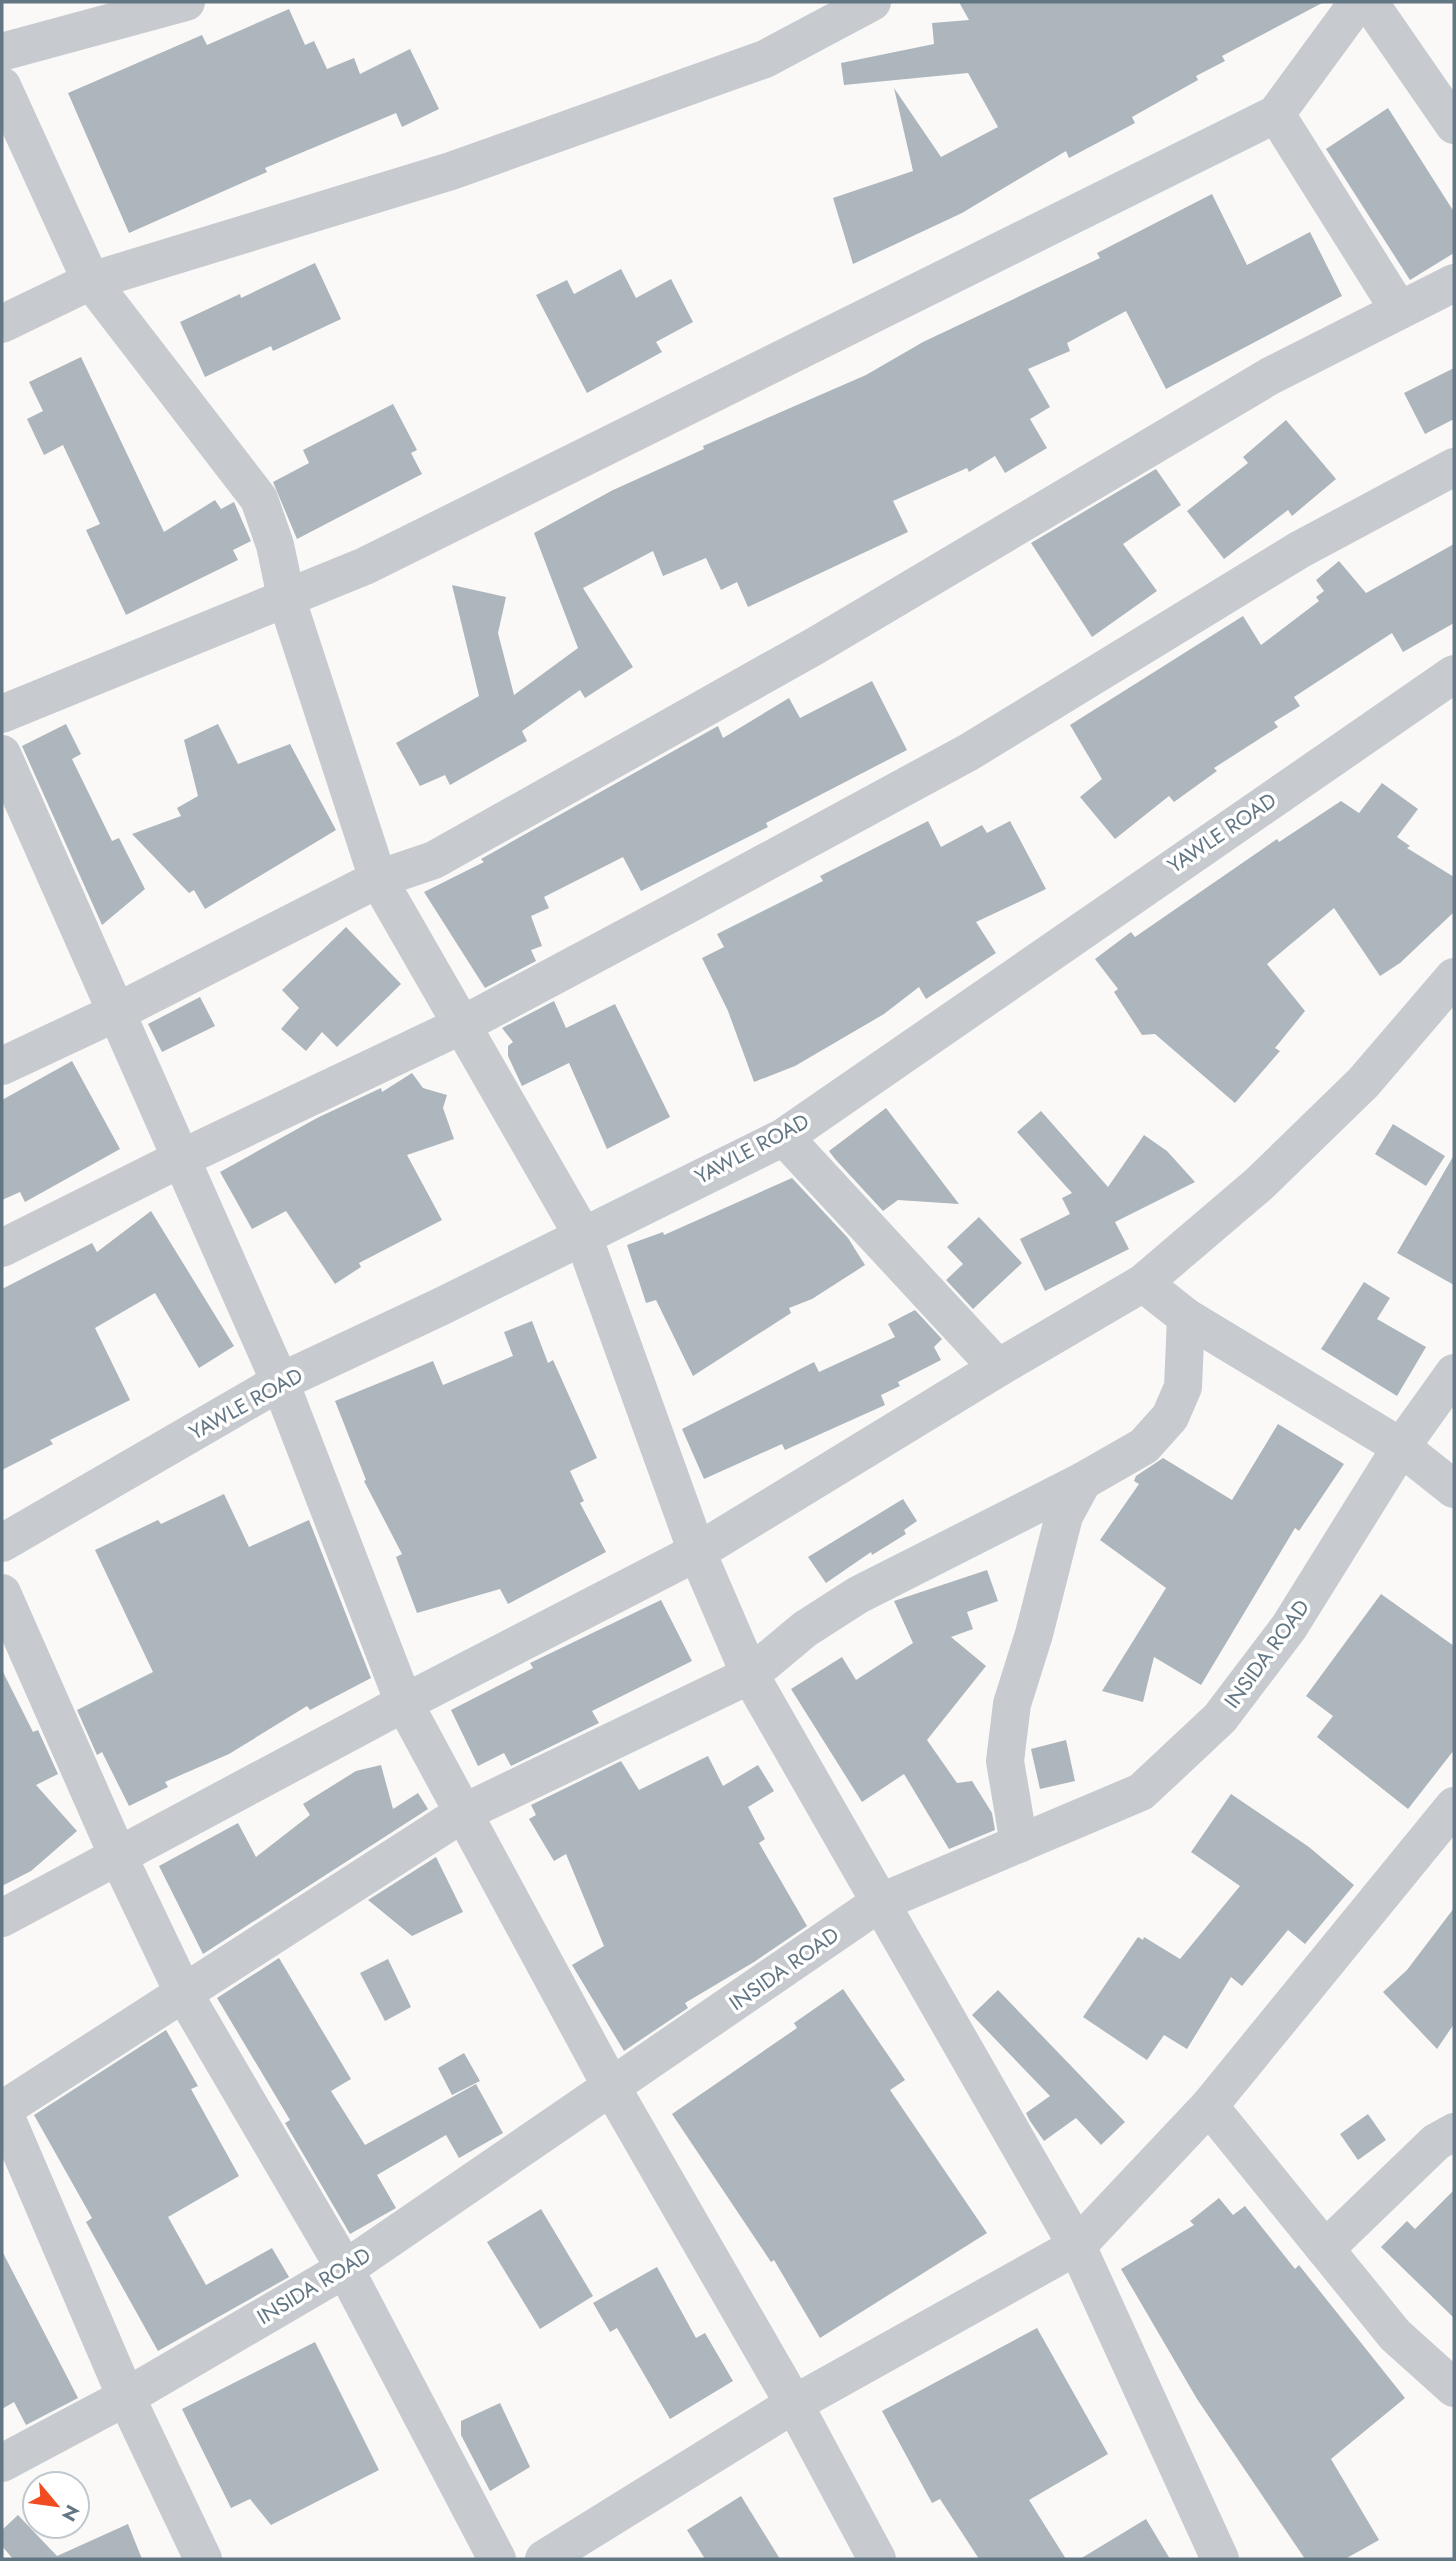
<svg xmlns="http://www.w3.org/2000/svg" width="1456" height="2561" viewBox="0 0 1456 2561" font-family="Jost,sans-serif">
	<style>
		.building { fill: #adb6bc }
		.lines { fill: none; stroke-linecap: round; stroke-linejoin: round }
		.minor { stroke: #c7cbcf; stroke-width: 38 }
		.labels { text-anchor: middle; stroke-width: 7; stroke-linejoin: round; paint-order: stroke }
		.street-label { font-size: 21px; fill: #627684; stroke: #fff }
	</style>
	<rect width="100%" height="100%" fill="#faf9f7"/>
	<g class="building">
		<path d="M959,2h365l-102,54 3,5 -29,15 2,4 -66,37 3,6 -66,35 -3,-7 -104,62 -109,51 -20,-66 80,-27 -19,-83 47,69 57,-30 -30,-54 -124,12 -3,-22 93,-19 -2,-21 37,-3z"/>
		<path d="M289,9l16,36 9,-4 13,28 27,-11 6,16 50,-25 29,60 -37,18 -6,-14 -131,55 2,4 -138,61 -61,-140 134,-58 5,10z"/>
		<path d="M1388,108l66,104v41l-44,27 -84,-131z"/>
		<path d="M1212,194l35,71 63,-33 32,64 -176,93 -40,-78 -59,32 3,8 -42,18 22,38 -20,12 17,29 -42,25 -10,-17 -26,16 -2,-4 -74,33 15,31 -160,75 -11,-25 -16,8 -15,-32 -43,18 -10,-25 -70,37 50,79 -48,31 -5,-8 -58,41 5,10 -77,44 -5,-10 -25,11 -24,-43 83,-47 -27,-111 54,12 -8,36 16,62 64,-47 -44,-115 79,-43 91,-41 -1,-3 163,-71 57,-33 177,-84 -3,-5z"/>
		<path d="M315,263l26,56 -68,32 -2,-5 -66,31 -25,-55 60,-28 1,4z"/>
		<path d="M621,269l15,29 35,-19 22,43 -37,20 6,10 -75,41 -51,-98 31,-15 7,14z"/>
		<path d="M81,357l83,175 51,-32 6,9 13,-7 17,39 -18,9 5,10 -112,55 -40,-85 14,-6 -37,-79 -19,10 -17,-36 16,-8 -14,-29z"/>
		<path d="M1454,368v51l-29,15 -21,-41z"/>
		<path d="M393,404l24,46 -6,3 11,21 -125,65 -24,-57 36,-19 -6,-13z"/>
		<path d="M1286,420l50,59 -44,37 -4,-6 -64,49 -37,-48 61,-48 -5,-6z"/>
		<path d="M1156,469l25,36 -58,39 34,47 -65,46 -61,-94z"/>
		<path d="M1454,544v79l-51,29 -11,-19 -98,64 6,9 -26,16 4,5 -64,41 3,3 -43,31 -5,-6 -54,43 -35,-42 22,-18 -32,-54 173,-109 18,29 58,-44 -3,-4 8,-6 -8,-11 23,-19 27,32z"/>
		<path d="M872,681l35,69 -141,73 2,4 -127,64 -18,-34 -79,40 5,11 -18,8 11,30 -11,4 5,11 -51,27 -61,-96 60,-30 -3,-3 237,-133 5,12 66,-40 11,20z"/>
		<path d="M66,724l15,30 -9,5 40,82 7,-3 26,51 -43,36 -80,-179z"/>
		<path d="M218,724l20,40 52,-20 46,86 -131,79 -11,-19 -5,3 -57,-59 49,-18 -4,-8 21,-12 -14,-56z"/>
		<path d="M1382,783l36,26 -21,28 13,9 -3,2 47,29v35l-54,51 -20,13 -46,-68 -67,56 38,47 -30,37 5,3 -45,52 -80,-69 -13,1 -28,-43 4,-3 -23,-30 36,-27 4,5 142,-98 2,3 62,-41 18,12z"/>
		<path d="M928,821l13,26 41,-22 5,8 23,-12 36,68 -70,33 20,31 -70,46 -7,-12 -35,27 -89,52 -41,16 -26,-71 -26,-53 22,-11 -7,-13 106,-53 -3,-5z"/>
		<path d="M346,927l55,57 -64,63 -15,-15 -16,19 -25,-22 18,-21 -17,-18z"/>
		<path d="M200,997l15,29 -53,26 -14,-28z"/>
		<path d="M554,1001l12,27 49,-24 55,113 -63,32 -38,-86 -47,23 -14,-30v-10l5,-4 -11,-14z"/>
		<path d="M72,1061l48,88 -95,53 -5,-10 -18,8v-100z"/>
		<path d="M412,1073l11,15 24,7 -4,13 11,31 -47,16 35,65 -83,43 2,4 -26,17 -49,-73 -34,18 -32,-57 97,-54 64,-30 1,4z"/>
		<path d="M886,1108l73,96 -61,-4 -15,11 -48,-52 -6,-8z"/>
		<path d="M1041,1111l67,76 36,-52 23,16 28,31 -80,40 14,27 -84,42 -25,-52 50,-25 -8,-16 10,-5 -55,-61z"/>
		<path d="M1393,1124l52,32 -19,30 -51,-32z"/>
		<path d="M1454,1155v130l-57,-32z"/>
		<path d="M792,1178l56,60 17,27 -53,34 -23,9 2,5 -98,63 -37,-76 -10,3 -19,-58 36,-13 1,3z"/>
		<path d="M151,1211l83,135 -35,22 -44,-75 -60,35 35,72 -80,40 3,4 -51,26v-181l90,-46 5,9z"/>
		<path d="M979,1217l43,46 -49,46 -27,-29 17,-16 -16,-17z"/>
		<path d="M1364,1282l26,16 -13,21 49,28 -29,49 -76,-47z"/>
		<path d="M915,1310l27,29 -8,8 7,13 -43,22 2,4 -19,9 4,10 -100,45 -3,-6 -78,35 -22,-50 132,-67 5,10 76,-35 -7,-13z"/>
		<path d="M532,1321l16,42 5,-3 44,98 -27,13 14,30 -4,2 26,49 -98,52 -8,-15 -83,24 -21,-56 6,-3 -38,-73 2,-1 -31,-79 98,-40 10,24 70,-29 -9,-24z"/>
		<path d="M1278,1424l66,40 -45,67 -4,-3 -94,157 -47,-28 -11,45 -41,-11 64,-103 -66,-48 39,-56 -5,-3 2,-5 27,-18 69,42z"/>
		<path d="M224,1494l25,53 60,-27 62,158 -61,32 -3,-4 -78,48 -64,28 3,5 -39,19 -27,-54 -5,3 -20,-45 76,-38 -58,-122 63,-30 3,4z"/>
		<path d="M903,1499l14,22 -13,9 2,4 -34,21 -1,-3 -45,31 -18,-26z"/>
		<path d="M987,1570l11,31 -31,11 6,17 -22,8 35,29 -59,74 30,43 15,-2 20,32 3,17 -46,19 -45,-75 -42,28 -71,-113 51,-32 14,23 57,-37 -19,-42z"/>
		<path d="M1381,1594l73,52v104l-46,59 -91,-72 16,-21 -27,-20z"/>
		<path d="M661,1600l31,61 -100,50 7,12 -88,43 -7,-13 -26,13 -27,-56 82,-42 -3,-5z"/>
		<path d="M2,1670l31,62 5,-2 20,44 -22,11 41,46 -46,40 -29,15z"/>
		<path d="M1066,1740l9,41 -35,8 -9,-40z"/>
		<path d="M708,1756l15,30 35,-21 16,26 -26,16 17,32 -6,4 48,83 -53,36 -69,41 3,5 -64,43 -52,-86 32,-19 -38,-92 -12,7 -25,-42 7,-4 -5,-10 90,-44 18,29z"/>
		<path d="M381,1765l12,44 25,-16 10,16 -225,145 -44,-88 79,-43 18,34 54,-42 -7,-11 53,-33z"/>
		<path d="M1231,1794l78,53 45,38 -49,59 -17,-14 -46,56 -11,-9 -44,72 -23,-14 -17,25 -64,-43 55,-80 5,3 1,-3 36,22 60,-73 -49,-34z"/>
		<path d="M436,1857l27,55 -51,24 -44,-36z"/>
		<path d="M1454,1908v116l-17,25 -54,-57 24,-22z"/>
		<path d="M279,1958l72,121 -20,12 34,54 111,-61 27,49 -44,25 -13,-23 -69,40 19,33 -46,26 -65,-111 5,-3 -73,-122z"/>
		<path d="M388,1959l23,48 -26,14 -25,-48z"/>
		<path d="M843,1989l62,91 -15,10 97,143 -167,105 -46,-78 -3,2 -99,-148 125,-86 -3,-5z"/>
		<path d="M998,1990l127,132 -24,23 -25,-27 -32,23 -14,-20 -4,-8 24,-17 -78,-81z"/>
		<path d="M166,2030l32,56 -7,3 48,87 -71,41 38,68 66,-37 17,29 -131,74 -72,-129 6,-4 -58,-103z"/>
		<path d="M464,2053l16,28 -28,14 -14,-27z"/>
		<path d="M1368,2114l18,26 -28,20 -18,-26z"/>
		<path d="M1454,2190v128l-73,-71 26,-26 8,8z"/>
		<path d="M1219,2198l14,17 12,-9 50,63 4,-4 106,133 -74,61 48,81 -34,19h-40l-108,-160 -76,-130 73,-44 -4,-4z"/>
		<path d="M541,2209l52,87 -53,33 -53,-87z"/>
		<path d="M2,2251l76,147 -52,27 -12,-23 -12,7z"/>
		<path d="M657,2267l39,71 9,-5 28,48 -63,38 -53,-91 -7,4 -17,-29z"/>
		<path d="M1037,2328l71,126 -79,46 37,59h-87l-39,-60 -8,4 -50,-92z"/>
		<path d="M315,2342l64,128 -108,55 -21,-26 -19,9 -49,-99z"/>
		<path d="M500,2403l30,64 -40,24 -29,-56v-14z"/>
		<path d="M741,2496l39,63h-75l-18,-29z"/>
		<path d="M18,2515l39,41 71,-32 14,35h-129l-11,-13v-16z"/>
		<path d="M1146,2519l24,40h-90z"/>
	</g>
	<g class="lines">
		<g class="minor">
			<path d="M1369,2l85,123"/>
			<path d="M2,52l184,-50"/>
			<path d="M2,86l89,195 168,218 16,46 11,52 92,282 205,357 114,316 53,123 327,571 143,313"/>
			<path d="M1276,114l123,196"/>
			<path d="M2,324l89,-43 360,-110 314,-112 107,-57"/>
			<path d="M2,714l363,-148 911,-452 82,-112"/>
			<path d="M2,754l278,628 124,321 208,385 182,316 83,155"/>
			<path d="M2,1066l113,-53 263,-134 56,-19 381,-214 455,-270 184,-93"/>
			<path d="M784,1137l214,231"/>
			<path d="M2,1248l178,-89 282,-134 223,-119 284,-154 330,-202 155,-83"/>
			<path d="M1143,1283l43,34 215,130 53,42"/>
			<path d="M2,1543l278,-161 160,-75 344,-170 670,-463"/>
			<path d="M2,1593l116,263 65,136 162,277 152,290"/>
			<path d="M1019,1844l-14,-83 7,-57 22,-70 30,-118 19,-35 61,-35 26,-29 13,-30 3,-70"/>
			<path d="M2,1918l402,-215 293,-151 301,-184 145,-85 116,-99 104,-101 91,-106"/>
			<path d="M1209,2106l186,229 59,53"/>
			<path d="M2,2108l124,289 77,162"/>
			<path d="M2,2110l461,-297 287,-138 55,-46 53,-34 225,-114"/>
			<path d="M1325,2249l111,-107 18,-10"/>
			<path d="M2,2463l124,-66 219,-128 534,-366 262,-111 79,-74 69,-91 112,-180 53,-74"/>
			<path d="M544,2559l250,-155 283,-158 132,-140 245,-300"/>
		</g>
	</g>
	<g class="labels">
		<g class="street-label">
			<text transform="translate(1222 833) rotate(-34)" y="7">YAWLE ROAD</text>
			<text transform="translate(752 1149) rotate(-28)" y="7">YAWLE ROAD</text>
			<text transform="translate(246 1404) rotate(-29)" y="7">YAWLE ROAD</text>
			<text transform="translate(1267 1654) rotate(-54)" y="7">INSIDA ROAD</text>
			<text transform="translate(784 1969) rotate(-35)" y="7">INSIDA ROAD</text>
			<text transform="translate(314 2286) rotate(-31)" y="7">INSIDA ROAD</text>
		</g>
	</g>
	<rect width="1456" height="2561" fill="none" stroke="#627684" stroke-width="7"/>
	<g transform="translate(56 2505) rotate(119)"><circle r="33" fill="#ffffff" stroke="#c0c8ce" stroke-width="2"/>
	<path d="M0-5L12 26L0 18L-12 26Z" fill="#f04b21"/>
	<text y="-10" font-size="19" font-weight="bold" text-anchor="middle" fill="#627684">N</text>
	</g>
</svg>
